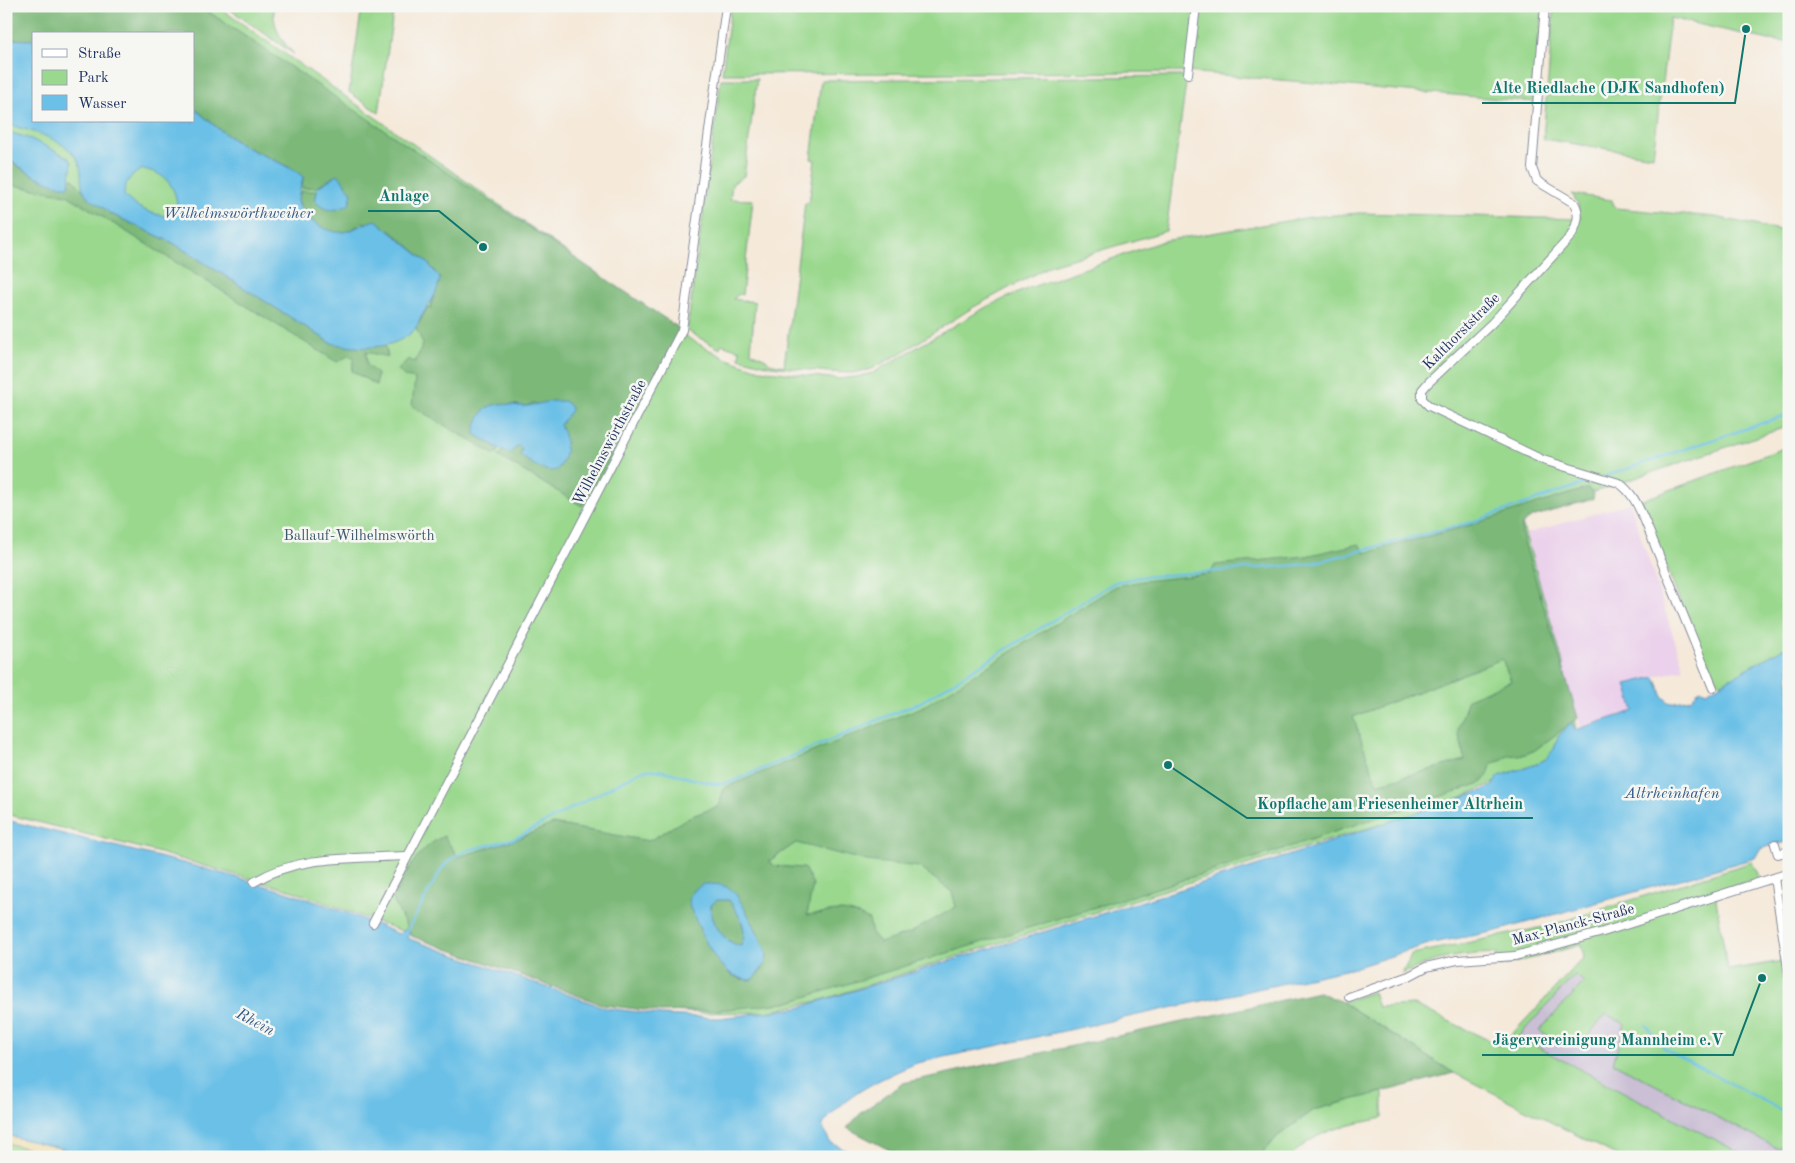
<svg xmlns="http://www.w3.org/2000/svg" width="1795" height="1163" viewBox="0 0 1795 1163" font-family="'Old Standard TT',serif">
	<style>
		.built { fill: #ebd1eb }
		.industrial { fill: #cbbfd5 }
		.green { fill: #9ad88d; stroke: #5a8476; fill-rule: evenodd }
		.forest { fill: #7bb878; stroke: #4b746b; fill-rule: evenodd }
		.sand { fill: #eeda9e; stroke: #84847e }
		.water { fill: #6ac0e7; stroke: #4278a2; fill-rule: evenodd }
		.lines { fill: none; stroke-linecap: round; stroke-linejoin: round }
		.stream { stroke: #6ac0e7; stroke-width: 2.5 }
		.minor-casing { stroke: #888c9c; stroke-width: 10 }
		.minor { stroke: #fff; stroke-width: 8 }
		.labels { text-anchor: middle; stroke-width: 5; stroke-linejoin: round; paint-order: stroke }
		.street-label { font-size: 15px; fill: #1b2f5e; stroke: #f6f6f2 }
		.park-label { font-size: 15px; fill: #3b596a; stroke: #f6f6f2 }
		.water-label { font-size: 16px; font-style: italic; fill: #335a87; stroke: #f6f6f2 }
		.leader { fill: none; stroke: #0f766e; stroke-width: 2 }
		.callout-dot { fill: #0f766e; stroke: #f6f6f2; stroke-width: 2 }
		.callout-label { font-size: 16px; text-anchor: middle; font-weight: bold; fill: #0f766e; stroke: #f6f6f2; stroke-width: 5; stroke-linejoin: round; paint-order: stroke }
	</style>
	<rect width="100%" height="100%" fill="#f6f6f2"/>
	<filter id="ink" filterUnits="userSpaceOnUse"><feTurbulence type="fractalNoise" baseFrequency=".02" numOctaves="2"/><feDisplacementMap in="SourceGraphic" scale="10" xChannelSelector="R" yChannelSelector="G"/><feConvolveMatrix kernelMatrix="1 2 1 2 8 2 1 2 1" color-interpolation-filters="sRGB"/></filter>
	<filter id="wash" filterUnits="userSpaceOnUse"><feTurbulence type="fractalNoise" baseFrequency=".0096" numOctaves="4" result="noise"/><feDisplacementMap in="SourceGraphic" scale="20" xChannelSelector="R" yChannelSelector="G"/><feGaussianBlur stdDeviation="1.12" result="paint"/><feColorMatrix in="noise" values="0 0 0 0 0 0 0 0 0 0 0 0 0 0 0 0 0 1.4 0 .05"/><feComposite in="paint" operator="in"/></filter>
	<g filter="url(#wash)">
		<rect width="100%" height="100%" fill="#f5e9d9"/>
		<path class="built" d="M1630,503l54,166 -58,15 9,27 -54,17 -59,-193z"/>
		<path class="industrial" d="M1575,975l9,7 -44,49 30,16 13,-3 23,-30 19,10 152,124 12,-4v13h-41l-231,-121z"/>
		<g class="green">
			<path d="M6,6h211l476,335 34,18 33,11 78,9 18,-2 17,-4 115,-67 41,-18 134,-47 148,-24 49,-4 220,6 -2,-15 -6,-10 40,6 3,8 100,9 74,15v194l-269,91 42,142 16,80 -29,20 -108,47 -267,81 -356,114 -52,11 -62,1 -53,-3 -46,-9 -59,-17 -253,-93 -144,-41 -143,-36zM34,34h160v87h-160z"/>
			<path d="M225,6h49c-2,20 7,35 20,48z"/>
			<path d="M362,6h32l-15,107 -30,-21z"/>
			<path d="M731,6h812l-8,96 -348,-30 -465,2z"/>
			<path d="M1554,6h235v36l-20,-2 -99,-22 -17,138 -110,-17z"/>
			<path d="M1187,76l-21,155 -115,34 -79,43 -69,44 -31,17 -20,4 -23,-1 -58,-6 -32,-8 1,-8 -19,-6 -1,5 -33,-18 34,-252h36l-13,97 -12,8 -2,15 23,1 -11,95 -3,-1 -6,5 22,3 -4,50 15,7 3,4 15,3 21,-163h4l6,-43 -4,-1 10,-79z"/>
			<path d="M1789,446v199l-68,39 -16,-20 -65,-163z"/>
			<path d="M1752,862l8,16 -41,12 -3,10 12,70 55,-9 6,38v145l-12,4 -164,-85 12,-39 -19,-10c-31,35 -20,42 -67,17l45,-49 -9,-7 -57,62 230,120h-128l-166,-84 -112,-71 31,-10 5,15 37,-2 86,41 83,-89 -3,-12 -82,22 -3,-14c-39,2 -58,4 -94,21l10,-20 137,-28z"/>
			<path d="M1383,1091v27c-37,8 -66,11 -93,39h-32l20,-21 36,-26z"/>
			<path d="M6,1143l57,14h-57z"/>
		</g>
		<g class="forest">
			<path d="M6,6h194l482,324 -32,63 -68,113 -84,-50 5,-5 7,1 9,-7 2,2 3,11 8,5 34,-19 -7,-19 9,-11 -35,-11 -10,4 -9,-3 -35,14 -4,15 25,16 -5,6 -83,-49 3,-27 -10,-2 -7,-7 10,-11 7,3 8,-18 -7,-16 12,-21 3,2c0,-11 8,-20 9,-31l-14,-17 -36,-31 -27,-8c-5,3 -12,9 -18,10 -20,6 -40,-16 -47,-32l3,-9h16l-2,10 10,-20 -7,6 -16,1 1,-11c-9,-10 -48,-24 -62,-33 -17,-9 -32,-24 -47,-36v-74h-160v6l-28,-1z"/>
			<path d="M6,157c17,15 41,26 63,29l1,-10c8,7 12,15 20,21 6,6 13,9 19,16l64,30 158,100 32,4 22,-2 3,12 -22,-5 1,13 10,9 -1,11 -24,-14 2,-14 -6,-1 -11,6 -270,-167 -61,-11z"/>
			<path d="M1588,488l6,6 -1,5 -61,18 -10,7v11l56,183 -43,32 -9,4 -18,2 -17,9 -3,10 -7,8 -201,67 -494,153 -67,7 -59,2 -56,-7 -193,-69 -19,-38c15,-25 24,-49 52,-62l14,21 59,-18 36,-15 96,17 40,-24 30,-11 5,-18 200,-82 192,-120 27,-5 67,-7 5,-9 91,-9 53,-12 6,9 105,-28zM1502,659l9,22 -43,18 -10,31 7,30 -88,24 -24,-67zM796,843l71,18 52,6 33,25 4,15 -46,26 -30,10 -8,-9 -3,-14c-26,-14 -34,-8 -62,-5l6,-31 -9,-16 -29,-2 -6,-5zM692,891h41l30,78 -12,11 -10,-1 -12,-5z"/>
			<path d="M717,900h12c10,14 20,29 12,46 -17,-3 -31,-23 -30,-41z"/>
			<path d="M1319,992l23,10 112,71 -140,37 -36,26 -20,21h-355l-56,-29 15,-16 41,-29z"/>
		</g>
		<path class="sand" d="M6,1135l58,14 11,8h-12l-57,-14z"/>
		<g class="water">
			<path d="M6,39l28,1v81h160v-13c14,12 30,27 47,36 14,9 53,23 62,33 -1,7 -5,17 -5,23 2,18 30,34 45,32 10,-1 22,-10 33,-12l50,41 14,17c-2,14 -8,22 -16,34 -4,5 -5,12 -9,17 -20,22 -58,21 -84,14l-158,-100 -64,-30c-7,-8 -18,-11 -24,-20 -6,-9 -2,-20 -6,-30 -10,-24 -49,-32 -73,-39zM143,169c21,4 31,14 34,35l-11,12c-16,-2 -32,-9 -42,-21 0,-12 7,-21 19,-26z"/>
			<path d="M6,131l25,8 37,18 4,5 -3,24c-15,3 -51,-19 -63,-29z"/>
			<path d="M338,174l14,19 -3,12c-14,6 -23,8 -34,-4l3,-14z"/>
			<path d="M552,401h12l6,5 1,4 -11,15c8,16 8,31 -3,45 -12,4 -28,-8 -37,-15l2,-6 -3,-4 -9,8 -7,-2 -28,-17c0,-7 2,-13 6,-19 10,-16 24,-10 41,-9 5,1 23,-4 30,-5z"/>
			<path d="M1789,645v197l-14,2 -15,5 -5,9 -262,74 -61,11 -78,25 -437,95c-35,15 -72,31 -95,63l8,16 29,15h-784l-11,-8 -58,-14v-315c132,33 268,59 393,114l7,-5 4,3 -3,6 199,70 56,7 57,3 79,-10 480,-149 206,-69 8,-4 7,-10 35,-11 12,-6 8,-10 5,-14 13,-12 3,7 59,-19 -8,-27 29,-7 8,20 7,6 21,-4 9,-10 6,3 7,-4z"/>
			<path d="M703,884c11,0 21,-1 30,7 6,5 33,56 34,64 0,11 -9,18 -16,25 -36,-2 -47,-45 -61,-72 -3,-13 3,-18 13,-24zM717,900h12c10,14 20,29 12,46 -17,-3 -31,-24 -30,-41z"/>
		</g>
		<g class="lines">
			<g class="stream">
				<path d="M1606,476l183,-62"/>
				<path d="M407,931l35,-63 12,-11 14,-7 48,-12 125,-67c23,-6 55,13 80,13l10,-2 190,-80 194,-120 26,-5 167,-13 161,-41 129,-44"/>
				<path d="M1646,1025l19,24 124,65"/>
			</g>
		</g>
	</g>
	<g filter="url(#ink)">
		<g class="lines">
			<g class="minor-casing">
				<g id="minor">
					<path d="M1545,6l-13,162 5,13 37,22c7,11 3,22 -3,33l-79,87 -64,60 -6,7v9l7,7 114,54 76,23c14,10 19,23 26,38l68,167"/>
					<path d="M1188,74l8,-68"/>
					<path d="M1775,844l3,10 11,-3"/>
					<path d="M1774,878l15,97"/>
					<path d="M254,882c46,-28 101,-23 152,-26"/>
					<path d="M373,923l309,-593 44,-324"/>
					<path d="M1349,997l60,-21 17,-9 31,-7 58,-4 88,-24 186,-59"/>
				</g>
			</g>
			<use href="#minor" class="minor"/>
		</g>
	</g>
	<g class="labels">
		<g class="street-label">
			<text transform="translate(1461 331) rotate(-45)" y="5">Kalthorststraße</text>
			<text transform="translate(609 442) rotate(-62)" y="5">Wilhelmswörthstraße</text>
			<text transform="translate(1573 924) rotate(-15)" y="5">Max-Planck-Straße</text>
		</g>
		<g class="park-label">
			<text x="359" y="540">Ballauf-Wilhelmswörth</text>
		</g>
		<g class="water-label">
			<text x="238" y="218">Wilhelmswörthweiher</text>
			<text x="1672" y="798">Altrheinhafen</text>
			<text transform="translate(256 1021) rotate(28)" y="6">Rhein</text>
		</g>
	</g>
	<path class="leader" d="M1746 29L1735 103H1482M483 247L439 211H368M1168 765L1247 818H1533M1762 978L1733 1055H1482"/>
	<g class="callout-dot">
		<circle cx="1746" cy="29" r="5"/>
		<circle cx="483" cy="247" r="5"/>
		<circle cx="1168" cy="765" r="5"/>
		<circle cx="1762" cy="978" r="5"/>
	</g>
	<g class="callout-label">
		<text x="1608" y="93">Alte Riedlache (DJK Sandhofen)</text>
		<text x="404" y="201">Anlage</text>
		<text x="1390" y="809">Kopflache am Friesenheimer Altrhein</text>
		<text x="1608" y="1045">Jägervereinigung Mannheim e.V</text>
	</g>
	<rect width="1795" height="1163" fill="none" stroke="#f6f6f2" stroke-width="25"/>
	<rect x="32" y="32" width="162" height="90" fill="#f6f6f2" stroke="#9ea6b7"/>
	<rect x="42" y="49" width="25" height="8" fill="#ffffff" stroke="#9ea6b7"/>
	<text x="78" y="58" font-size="15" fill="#1b2f5e">Straße</text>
	<rect x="42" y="70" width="25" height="15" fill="#9ad88d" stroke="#9ea6b7"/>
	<text x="78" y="82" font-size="15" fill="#1b2f5e">Park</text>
	<rect x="42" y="95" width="25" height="15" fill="#6ac0e7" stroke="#9ea6b7"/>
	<text x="78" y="108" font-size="15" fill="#1b2f5e">Wasser</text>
</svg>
